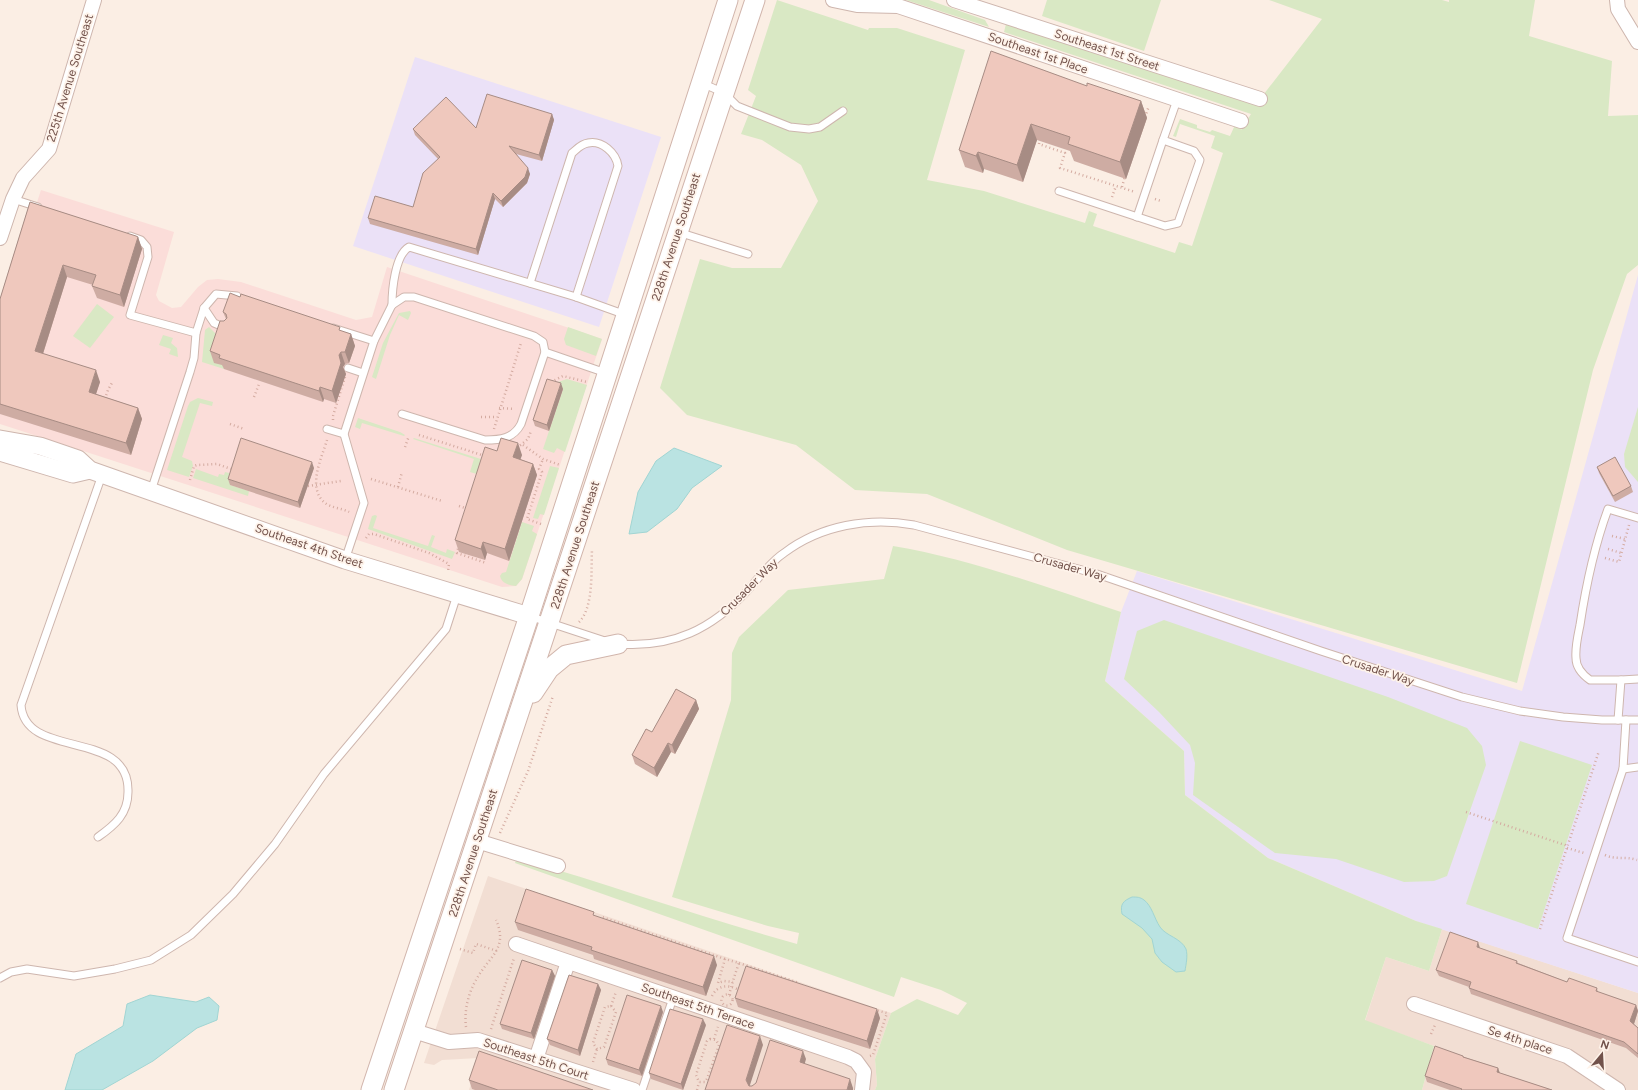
<svg xmlns="http://www.w3.org/2000/svg" width="1638" height="1090" viewBox="0 0 1638 1090" font-family="Figtree,sans-serif">
	<style>
		.residential { fill: #f2ded3 }
		.commercial { fill: #fbddd9 }
		.education { fill: #ebe1f7 }
		.green { fill: #d9e8c4 }
		.water { fill: #bae3e2; stroke: #a1d5d3 }
		.lines { fill: none; stroke-linecap: round; stroke-linejoin: round }
		.service-casing { stroke: #ceb6ae; stroke-width: 9 }
		.minor-casing { stroke: #ceb6ae; stroke-width: 16 }
		.tertiary-casing { stroke: #ceb6ae; stroke-width: 19 }
		.secondary-casing { stroke: #d1b5ac; stroke-width: 21 }
		.path { stroke: #d4aba1; stroke-width: 2.5; stroke-dasharray: 1 3; stroke-linecap: butt }
		.service { stroke: #fff; stroke-width: 7 }
		.minor { stroke: #fff; stroke-width: 14 }
		.tertiary { stroke: #fff; stroke-width: 17 }
		.secondary { stroke: #fff; stroke-width: 19 }
		.wall { fill: #ceaca3 }
		.shaded-wall { fill: #a78c84 }
		.building { fill: #efc8bd; stroke: #a78c84 }
		.labels { text-anchor: middle; stroke-width: 3.5; stroke-linejoin: round; paint-order: stroke }
		.street-label { font-size: 12px; fill: #72524b; stroke: #fef3ea }
	</style>
	<rect width="100%" height="100%" fill="#fbeee4"/>
	<g class="residential">
		<path d="M488,876l403,137 -16,46 2,26 -2,5h-406l10,-32 -37,2 -8,5 -10,-2z"/>
		<path d="M1442,929l196,64v97h-216l12,-44 -69,-25 21,-64 43,14z"/>
	</g>
	<path class="commercial" d="M41,190l133,42 -18,63 3,6 13,7 9,-1 17,-20 9,-7 11,-1 23,3 115,38 16,-3 15,-50 215,72 -80,240 -6,7 -14,1 -502,-163v-108z"/>
	<g class="education">
		<path d="M415,57l246,80 -62,190 -246,-81z"/>
		<path d="M1638,275v718l-222,-72 -148,-63 -83,-63 -1,-44 -79,-70 16,-69 16,-41 385,120z"/>
	</g>
	<g class="green">
		<path d="M777,0l91,30 1,-2h28l68,22 -38,130 57,11 101,32 4,-12 8,3 -4,12 82,27 4,-11 13,4 31,-93 -12,-5 4,-12 -35,-12 -4,13 -3,-1 7,-17 17,6v3l13,4 2,-2 18,6 5,-11h5l1,5 10,-16 -247,-82 2,-8 251,79 65,-84 -53,-19h173l7,2v-2h86l-6,36 83,25 -4,55 30,-1v150l-11,9 -34,96 -76,313 -450,-133 -140,-56 -72,-4 -59,-45 -109,-30 -27,-27 40,-129 32,9h49l37,-67 -17,-36 -39,-25 -21,-6 15,-38 -8,-6z"/>
		<path d="M906,0h23l56,20 4,7z"/>
		<path d="M1047,0h114l-17,51 -102,-35z"/>
		<path d="M97,304l17,13 -24,31 -17,-12z"/>
		<path d="M410,311l1,2 -3,7 -9,-5 -9,20 -14,44 -4,-2 11,-34 16,-30z"/>
		<path d="M209,327l8,8 8,31 -1,3 -22,-7 3,-32z"/>
		<path d="M568,327l34,12 -6,17 -30,-11 -2,-6z"/>
		<path d="M163,335l10,3 -2,5 6,5 1,9 -9,-3 2,-5 -12,-4z"/>
		<path d="M567,379l20,6 -22,67 -8,-4 -3,5 -11,-4 20,-60 -14,-4z"/>
		<path d="M198,398l15,4 -1,4 -12,-3 -18,54 10,4 1,5 -4,11 -22,-7 21,-64 2,-4z"/>
		<path d="M1638,407v75l-13,-15 -1,-13z"/>
		<path d="M358,418l42,14 5,3 -1,1 -42,-13 -2,6 -5,-2z"/>
		<path d="M414,438l70,22 -4,15 -10,-3 4,-13 -61,-20z"/>
		<path d="M550,466l9,2 -15,47 -4,-1 -2,5 -5,-1z"/>
		<path d="M196,469l22,8 1,-3 5,1 1,-3 8,2 -3,11 19,6 -1,5 -55,-18z"/>
		<path d="M375,515l2,1 -4,12 55,18 4,-11 3,1 -4,11 15,6 1,-4 8,3 -3,7 -84,-30 4,-13z"/>
		<path d="M522,522l12,4 -2,5 5,3 -15,45 -6,7c-7,-1 -14,-2 -16,-10l2,-3 4,-1z"/>
		<path d="M893,546c77,13 153,41 228,66l-16,69 79,70 1,44 83,63 148,63 26,8 -13,42 -43,-14 -21,63 69,26 -12,44h-547l2,-5 -2,-26 16,-46 26,-14 41,16 9,-12 -26,-13 -40,-13 -7,20 -379,-134 2,-5c94,27 186,60 280,86l2,-11 -31,-7 -96,-29 59,-197 1,-47 7,-16 49,-47 96,-11z"/>
		<path d="M1164,620l224,77 79,31 15,18 4,19 -39,111 -13,5 -30,1 -68,-23 -61,-6 -82,-58 2,-32 -5,-18 -31,-33 -35,-33 13,-48z"/>
		<path d="M1520,741l72,24 -54,164 -72,-25z"/>
	</g>
	<g class="water">
		<path d="M674,448l48,18 -30,22 -15,21 -30,23 -18,2 9,-42 18,-31z"/>
		<path d="M1132,897c5,0 8,0 12,3 8,6 10,18 16,27 6,9 21,11 26,22 2,7 0,15 -1,22l-9,1 -14,-10 -7,-9 -3,-14 -10,-11 -20,-14c-2,-10 1,-13 10,-17z"/>
		<path d="M150,995l46,7 13,-5 10,9 -2,14 -20,8 -44,33 -51,29h-37l11,-36 47,-28 4,-22z"/>
	</g>
	<g class="lines">
		<g class="service-casing">
			<g id="service">
				<path d="M702,83l22,10 13,13 53,21 19,2 11,-2 23,-16"/>
				<path d="M1059,191l106,35 13,-3 22,-63 -6,-9 -31,-11 14,-40"/>
				<path d="M13,199l25,8"/>
				<path d="M1137,217l26,-77"/>
				<path d="M678,232l70,22"/>
				<path d="M130,236l11,4 6,7 1,10 -18,58 66,18 8,-25 12,-14 21,2"/>
				<path d="M530,283l42,-130c5,-4 9,-9 16,-10 14,-3 28,10 30,23l-42,131"/>
				<path d="M392,305c0,-15 3,-50 17,-58l167,50 50,18"/>
				<path d="M204,308l10,15 12,5"/>
				<path d="M333,328l41,13"/>
				<path d="M545,352l61,21"/>
				<path d="M348,368l15,5"/>
				<path d="M327,429l17,5"/>
				<path d="M151,491l39,-119 4,-14 2,-25"/>
				<path d="M345,560l19,-57 -20,-69 30,-93 18,-36 12,-8h10l120,39 9,6 2,10 -24,72c-8,15 -21,16 -36,16l-83,-26"/>
				<path d="M529,616l76,25"/>
				<path d="M619,644c54,4 93,-15 129,-54 11,-12 22,-28 36,-37 37,-28 85,-36 130,-28l183,49 224,77 141,46 58,14 43,6 39,3h36"/>
				<path d="M1621,680l17,-1"/>
				<path d="M1618,720l3,-40h-31c-7,-5 -14,-12 -14,-22 -1,-11 2,-23 4,-33 6,-40 14,-78 28,-116l30,9"/>
				<path d="M1626,720l-3,49 -56,169 71,24"/>
				<path d="M1623,769l15,-2"/>
				<path d="M98,837c17,-12 30,-23 30,-45 2,-65 -103,-31 -107,-87l81,-230"/>
				<path d="M0,978l11,-6 16,-3 47,7 41,-7 36,-9 40,-25 42,-41 42,-50 49,-70 122,-145 11,-34"/>
				<path d="M642,1090l31,-92"/>
			</g>
		</g>
		<g class="minor-casing">
			<g id="minor">
				<path d="M833,0l24,5 41,1 343,115"/>
				<path d="M954,0l306,99"/>
				<path d="M1617,0l1,9 20,33"/>
				<path d="M0,238l13,-39 10,-21 26,-29 45,-149"/>
				<path d="M477,841l81,25"/>
				<path d="M516,944l332,113 8,4 8,11 -2,18"/>
				<path d="M1414,1004l153,52 51,34"/>
				<path d="M414,1031l35,11 29,-2 156,50"/>
				<path d="M536,1059l32,-97"/>
			</g>
		</g>
		<g class="tertiary-casing">
			<g id="tertiary">
				<path d="M0,439l40,7 38,13 12,11 255,90 184,56"/>
				<path d="M0,452l73,22 17,-4"/>
			</g>
		</g>
		<g class="secondary-casing">
			<g id="secondary">
				<path d="M533,693l16,-24 17,-14 52,-11"/>
				<path d="M371,1090l158,-474 199,-616"/>
				<path d="M394,1090l361,-1090"/>
			</g>
		</g>
		<g class="path">
			<path d="M1145,117l4,-11"/>
			<path d="M1040,139l-1,5 26,9 -5,15 75,24"/>
			<path d="M1122,187l3,-11"/>
			<path d="M1112,197l4,-11"/>
			<path d="M1155,199l6,2"/>
			<path d="M551,382l12,-6 24,6"/>
			<path d="M254,397l5,-13"/>
			<path d="M105,399l3,-9 5,-9"/>
			<path d="M499,408l15,1"/>
			<path d="M481,417h15"/>
			<path d="M333,420v-4l12,-39"/>
			<path d="M230,424l14,5"/>
			<path d="M494,429l27,-86"/>
			<path d="M419,435l66,21"/>
			<path d="M327,440c-5,17 -20,47 -3,62 6,6 18,6 25,10"/>
			<path d="M523,445l20,14 17,6"/>
			<path d="M405,447l4,-11"/>
			<path d="M517,448l11,-9 3,-8"/>
			<path d="M371,479l71,22"/>
			<path d="M190,480l4,-14 3,-1 20,-1 14,5"/>
			<path d="M308,486l33,-5"/>
			<path d="M398,487l4,-15"/>
			<path d="M459,506l9,3"/>
			<path d="M541,524l-14,-5 15,-47 -3,-3 4,-10"/>
			<path d="M1612,536l13,3"/>
			<path d="M366,538l3,-4h5l55,19 20,11 -1,7"/>
			<path d="M459,545l-2,8 29,10"/>
			<path d="M1608,549l13,4"/>
			<path d="M1605,558l14,4 10,-37"/>
			<path d="M579,622c15,-15 12,-52 13,-72"/>
			<path d="M1466,812l99,33 2,3 17,5"/>
			<path d="M500,833l28,-62 25,-75"/>
			<path d="M1605,855c11,5 20,1 32,5"/>
			<path d="M601,920l1,-3 123,42"/>
			<path d="M1540,929l59,-178"/>
			<path d="M460,949l13,4 3,-9 21,7"/>
			<path d="M739,963l60,20"/>
			<circle cx="727" cy="1000" r="5.5"/>
			<path d="M729,995c3,-11 6,-21 10,-32l-14,-4 -7,24 6,-2 9,1"/>
			<path d="M712,996c5,-10 15,-12 25,-7"/>
			<path d="M611,1006l5,6 -12,35 -7,2 -4,-6 12,-36z"/>
			<path d="M611,1006l5,-14"/>
			<path d="M466,1027c-2,-16 2,-33 10,-47 12,-23 33,-31 20,-60"/>
			<path d="M491,1029l23,-71"/>
			<path d="M1431,1034l4,-9"/>
			<path d="M710,1039l6,1 3,5 -12,34 -2,3h-6l-3,-7 11,-34z"/>
			<path d="M714,1039l4,-12"/>
			<path d="M870,1056l3,-1 14,-42 -12,-3"/>
			<path d="M593,1062l4,-13"/>
			<path d="M697,1090l2,-8"/>
		</g>
		<use href="#service" class="service"/>
		<use href="#minor" class="minor"/>
		<use href="#tertiary" class="tertiary"/>
		<use href="#secondary" class="secondary"/>
	</g>
	<g class="wall">
		<path d="M1087,86l54,15 6,17 -21,61 -52,-18 -4,-10 -33,-11 -14,42 -39,-13 -1,4 -18,-6 -6,-17z"/>
		<path d="M552,114l2,6 -12,41 -26,-7 14,20 -3,9 -24,24 -8,-8 -17,56 -108,-31 -2,-6 45,-11 25,-48 -23,-24 -2,-6 63,-1z"/>
		<path d="M30,202l108,35 4,12 -18,58 -27,-9 -5,-12 1,-1 -26,-8 -24,77 57,28 -4,12 42,14 4,11 -11,36 -131,-41v-115z"/>
		<path d="M223,312l118,19 10,3 4,12 -6,17 -4,1 -2,3 3,7 -10,29 -12,-4 -1,3 -99,-33 -2,-4 -8,-2 -4,-12 16,-32z"/>
		<path d="M563,389l-14,42 -14,-5 -2,-6z"/>
		<path d="M497,451l25,4 -2,4 13,5 4,11 -28,86 -22,-8 -2,7 -26,-8 -4,-12z"/>
		<path d="M1597,467l34,19 2,6 -18,10 -16,-29z"/>
		<path d="M314,468l-14,40 -70,-23 -2,-6z"/>
		<path d="M696,700l3,9 -24,45 -4,-2 -14,25 -22,-13 -3,-9 20,-23z"/>
		<path d="M596,916l121,49 -11,31 -112,-37 -1,-4 -75,-25 -3,-8z"/>
		<path d="M1480,948l37,13 1,2 49,19 30,6 1,4 38,13 2,6 -4,13 4,4v30l-12,-10 -155,-54 -2,-6v-1l-30,-11 -3,-6z"/>
		<path d="M552,970l3,6 -21,63 -32,-10 -2,-5z"/>
		<path d="M598,984l3,6 -21,66 -30,-11 -3,-6z"/>
		<path d="M735,998l145,20 -10,31 -132,-42z"/>
		<path d="M663,1012l-21,64 -34,-11 -2,-6z"/>
		<path d="M706,1025l-23,65 -32,-11 -2,-6z"/>
		<path d="M1463,1056l1,1 34,11 2,5 52,17h-102l-23,-8 -2,-6z"/>
		<path d="M469,1080l124,10h-118l-3,-1z"/>
	</g>
	<g class="shaded-wall">
		<path d="M1141,101l6,17 -21,61 -6,-17z"/>
		<path d="M552,114l2,6 -12,41 -3,-6z"/>
		<path d="M1031,124l6,16 -14,42 -6,-17z"/>
		<path d="M978,152l6,17 -1,4 -7,-17z"/>
		<path d="M528,168l2,6 -3,9 -24,24 -2,-6z"/>
		<path d="M493,193l2,6 -17,56 -2,-6z"/>
		<path d="M138,237l4,12 -18,58 -4,-12z"/>
		<path d="M63,265l4,12 -27,86 -5,-12z"/>
		<path d="M351,334l4,12 -6,17 -4,-11z"/>
		<path d="M341,352l4,12 -2,3 3,7 -10,29 -4,-12 7,-36z"/>
		<path d="M96,370l4,12 -7,21 -4,-11z"/>
		<path d="M561,383l2,6 -14,42 -2,-6z"/>
		<path d="M320,387l4,12 -1,3 -4,-11z"/>
		<path d="M138,408l4,11 -11,36 -5,-12z"/>
		<path d="M518,443l4,12 -5,14 -4,-12z"/>
		<path d="M312,462l2,6 -14,40 -2,-6z"/>
		<path d="M533,464l4,11 -28,86 -4,-12z"/>
		<path d="M483,542l4,11 -2,7 -4,-11z"/>
		<path d="M696,700l3,9 -24,45 -3,-9z"/>
		<path d="M668,743l3,9 -14,25 -3,-9z"/>
		<path d="M1478,942l2,6 -3,-1z"/>
		<path d="M714,956l3,9 -11,31 -3,-9z"/>
		<path d="M552,970l3,6 -21,63 -3,-6z"/>
		<path d="M598,984l3,6 -21,66 -2,-6z"/>
		<path d="M1636,1005l2,6 -5,16 -3,-6z"/>
		<path d="M661,1006l2,6 -21,64 -3,-6z"/>
		<path d="M877,1009l3,9 -10,31 -3,-8z"/>
		<path d="M703,1019l3,6 -23,65 -2,-6z"/>
		<path d="M760,1036l3,9 -14,43 -3,-8z"/>
		<path d="M803,1051l3,8 -3,11 -3,-8z"/>
		<path d="M1498,1068l2,6 -3,-2z"/>
		<path d="M850,1079l3,9v2h-6z"/>
	</g>
	<g class="building">
		<path d="M991,51l96,35v-3l54,18 -21,61 -52,-18 2,-7 -39,-13 -14,41 -39,-13 -2,4 -17,-6z"/>
		<path d="M487,94l65,20 -13,41 -30,-9 19,22 -3,9 -24,24 -8,-8 -17,56 -108,-31 7,-22 38,11 10,-34 17,-16 -27,-28 33,-32 30,31z"/>
		<path d="M30,202l106,34 2,1 -18,58 -28,-9 4,-11 -33,-10 -28,86 61,19 -7,22 49,16 -12,35 -126,-39v-105z"/>
		<path d="M230,293l10,4 1,-3 99,33 -1,3 12,4 -6,18h-4l-2,3 2,8 -9,28 -12,-4 -1,4 -100,-33 1,-3 -10,-4 10,-30h4l3,-3 -1,-4 -3,-2z"/>
		<path d="M547,379l14,4 -14,42 -14,-5z"/>
		<path d="M241,438l71,24 -14,40 -70,-23z"/>
		<path d="M501,438l17,5 -5,14 20,7 -28,85 -22,-7 -2,7 -26,-9 30,-93 12,4z"/>
		<path d="M1615,457l16,29 -18,10 -16,-29z"/>
		<path d="M676,689l20,11 -24,45 -4,-2 -14,25 -22,-13 14,-26 6,3z"/>
		<path d="M526,889l68,23 -1,3 121,41 -11,31 -112,-37 1,-3 -77,-25z"/>
		<path d="M1450,932l28,10 -1,5 40,14 -1,2 51,19 2,-4 28,10 -1,3 40,14 -6,16 8,7v26l-14,-12 -155,-54 2,-6 -35,-12z"/>
		<path d="M522,960l30,10 -21,63 -31,-9z"/>
		<path d="M746,966l131,43 -10,32 -132,-43z"/>
		<path d="M569,975l29,9 -20,66 -31,-11z"/>
		<path d="M627,995l34,11 -22,64 -33,-11z"/>
		<path d="M670,1009l33,10 -22,65 -32,-11z"/>
		<path d="M727,1025l33,11 -14,44 3,6h3l4,-3 14,-43 33,11 -3,11 50,17 -3,11h-142z"/>
		<path d="M1435,1046l28,10v1l35,11 -1,4 55,18h-91l1,-1 -37,-13z"/>
		<path d="M479,1051l114,39h-95l-29,-10z"/>
	</g>
	<g class="labels">
		<g class="street-label">
			<text transform="translate(1107 50) rotate(18)" y="4">Southeast 1st Street</text>
			<text transform="translate(1038 53) rotate(19)" y="4">Southeast 1st Place</text>
			<text transform="translate(70 78) rotate(-73)" y="4">225th Avenue Southeast</text>
			<text transform="translate(676 237) rotate(-72)" y="4">228th Avenue Southeast</text>
			<text transform="translate(575 545) rotate(-72)" y="4">228th Avenue Southeast</text>
			<text transform="translate(309 546) rotate(19)" y="4">Southeast 4th Street</text>
			<text transform="translate(1070 567) rotate(16)" y="4">Crusader Way</text>
			<text transform="translate(749 587) rotate(-45)" y="4">Crusader Way</text>
			<text transform="translate(1378 670) rotate(18)" y="4">Crusader Way</text>
			<text transform="translate(473 853) rotate(-72)" y="4">228th Avenue Southeast</text>
			<text transform="translate(698 1006) rotate(19)" y="4">Southeast 5th Terrace</text>
			<text transform="translate(1520 1040) rotate(18)" y="4">Se 4th place</text>
			<text transform="translate(536 1059) rotate(18)" y="4">Southeast 5th Court</text>
		</g>
	</g>
	<g transform="translate(1602 1054) rotate(18)" stroke="#fef3ea" stroke-width="3" paint-order="stroke">
	<path d="M0-3L7 15L0 10L-7 15Z" fill="#72524b"/>
	<text y="-6" font-size="11" font-weight="bold" text-anchor="middle" fill="#72524b">N</text>
	</g>
</svg>
